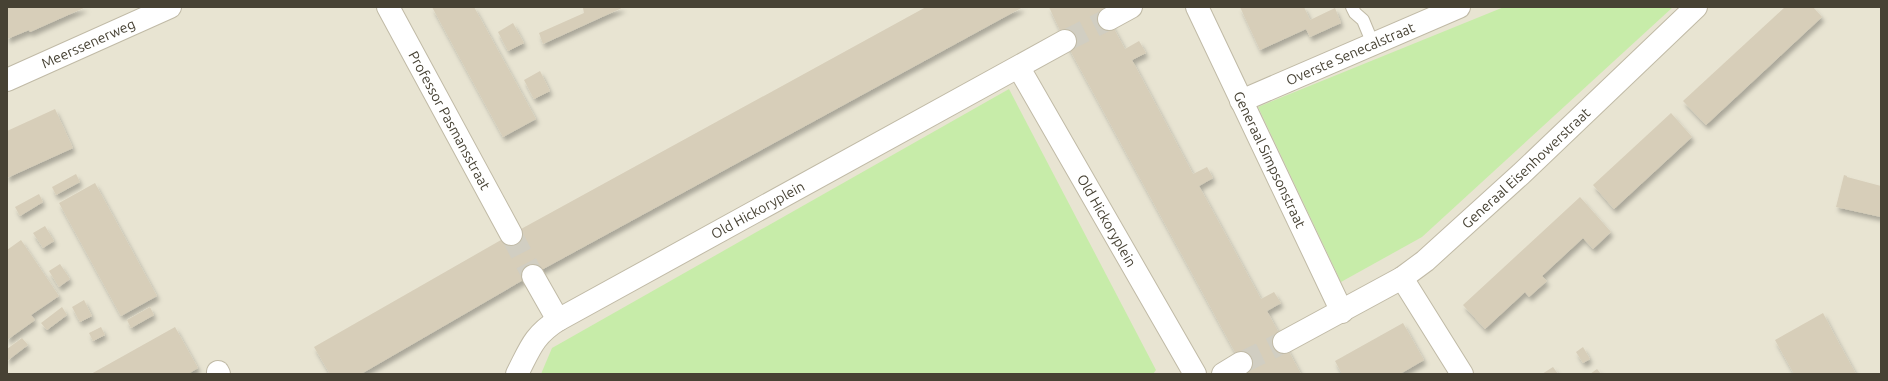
<svg xmlns="http://www.w3.org/2000/svg" width="1888" height="381" viewBox="0 0 1888 381" font-family="Ubuntu,sans-serif">
	<style>
		.residential { fill: #e8e4d2 }
		.green { fill: #c7eca9 }
		.building { fill: #d7ceb9; filter: url(#shadow) }
		.lines { fill: none; stroke-linecap: round; stroke-linejoin: round }
		.street-tunnel { stroke: #d1cec2; stroke-width: 22; stroke-dasharray: 22 11; stroke-linecap: butt }
		.lane-casing { stroke: #c0baa6; stroke-width: 14 }
		.street-casing { stroke: #c0baa6; stroke-width: 24 }
		.lane { stroke: #fff; stroke-width: 12 }
		.street { stroke: #fff; stroke-width: 22 }
		.labels { text-anchor: middle; stroke-width: 3; stroke-linejoin: round; paint-order: stroke }
		.street-label { font-size: 14px; fill: #474234; stroke: #fff }
	</style>
	<defs>
		<filter id="shadow"><feDropShadow dx="2.5" dy="4.5" stdDeviation="2" flood-color="#0004"/></filter>
	</defs>
	<rect width="100%" height="100%" fill="#f4f1e5"/>
	<rect class="residential" x="7" y="7" width="1874" height="367"/>
	<g class="green">
		<path d="M1504,7h169l-251,230 -81,45 -83,-175z"/>
		<path d="M1009,89l147,281 -3,4h-612l11,-26z"/>
	</g>
	<g class="building">
		<path d="M7,7h79l-56,25 -1,-2 -22,9z"/>
		<path d="M432,7h42l62,112 -33,18z"/>
		<path d="M585,7h39l-81,37 -4,-11 45,-20 -1,-5z"/>
		<path d="M926,7h97l-500,273 -162,94h-31l-16,-27 187,-107z"/>
		<path d="M1049,7h53l23,42 14,-8 7,12 -14,7 61,114 14,-7 6,11 -14,8 62,113 13,-7 7,11 -14,8 34,63h-54l-182,-333z"/>
		<path d="M1240,7h64l6,13 25,-12 6,15 -31,14 -4,-8 -46,21z"/>
		<path d="M1785,7h28l9,10 -116,108 -23,-24z"/>
		<path d="M513,23l11,20 -16,8 -10,-19z"/>
		<path d="M540,71l10,20 -16,8 -10,-19z"/>
		<path d="M55,109l18,39 -66,30v-47z"/>
		<path d="M1671,113l21,24 -78,72 -21,-24z"/>
		<path d="M76,174l4,8 -24,13 -4,-8z"/>
		<path d="M1844,175l3,1v1l34,9v31l-45,-10z"/>
		<path d="M95,183l62,113 -36,20 -62,-113z"/>
		<path d="M39,194l4,8 -23,14 -5,-9z"/>
		<path d="M1580,197l31,35 -18,17 -10,-11 -41,38 5,5 -18,16 -4,-5 -40,37 -22,-24z"/>
		<path d="M45,226l9,15 -11,7 -10,-15z"/>
		<path d="M21,240l38,56 -28,19 4,5 -28,20v-90z"/>
		<path d="M60,264l10,15 -11,8 -10,-16z"/>
		<path d="M84,300l8,16 -12,6 -8,-15z"/>
		<path d="M62,307l5,8 -20,15 -6,-7z"/>
		<path d="M150,307l4,8 -23,13 -4,-8z"/>
		<path d="M1823,313l11,21 22,40h-62l-19,-34z"/>
		<path d="M1403,323l21,37 -24,14h-58l-7,-13z"/>
		<path d="M101,327l4,8 -12,6 -4,-8z"/>
		<path d="M175,327l23,41 -10,6h-97z"/>
		<path d="M22,338l6,7 -21,16v-12z"/>
		<path d="M1583,347l7,12 -7,4 -7,-11z"/>
		<path d="M1553,367l5,7h-16z"/>
		<path d="M1597,369l4,5h-11z"/>
	</g>
	<g class="lines">
		<g class="street-tunnel">
			<path d="M1065,41l44,-22"/>
			<path d="M511,234l22,42"/>
			<path d="M1241,363l43,-21"/>
		</g>
		<g class="lane-casing">
			<path id="lane" d="M1352,7l3,6 8,7 10,24"/>
		</g>
		<g class="street-casing">
			<g id="street">
				<path id="s1" d="M388,7l123,227"/>
				<path id="s2" d="M1197,7l145,305"/>
				<path d="M1109,19l22,-12"/>
				<path id="s3" d="M1019,68l176,306"/>
				<path id="s4" d="M7,80l163,-73"/>
				<path id="s5" d="M1241,101l218,-94"/>
				<path d="M533,276l25,44"/>
				<path d="M1402,278l60,96"/>
				<path id="s6" d="M1284,342l118,-64 23,-17 96,-87 175,-167"/>
				<path d="M218,372l1,2"/>
				<path id="s7" d="M517,374c13,-25 16,-38 41,-54l507,-279"/>
				<path d="M1223,374l18,-11"/>
			</g>
		</g>
		<use href="#lane" class="lane"/>
		<use href="#street" class="street"/>
	</g>
	<g class="labels">
		<g class="street-label">
			<text dy="5" stroke="none"><textPath href="#s4" startOffset="89">Meerssenerweg</textPath></text>
			<text dy="5" stroke="none"><textPath href="#s5" startOffset="119">Overste Senecalstraat</textPath></text>
			<text dy="5" stroke="none"><textPath href="#s1" startOffset="129">Professor Pasmansstraat</textPath></text>
			<text dy="5" stroke="none"><textPath href="#s2" startOffset="169">Generaal Simpsonstraat</textPath></text>
			<text dy="5" stroke="none"><textPath href="#s6" startOffset="300">Generaal Eisenhowerstraat</textPath></text>
			<text dy="5" stroke="none"><textPath href="#s7" startOffset="297">Old Hickoryplein</textPath></text>
			<text dy="5" stroke="none"><textPath href="#s3" startOffset="176">Old Hickoryplein</textPath></text>
		</g>
	</g>
	<rect width="1888" height="381" fill="none" stroke="#474234" stroke-width="16"/>
</svg>
